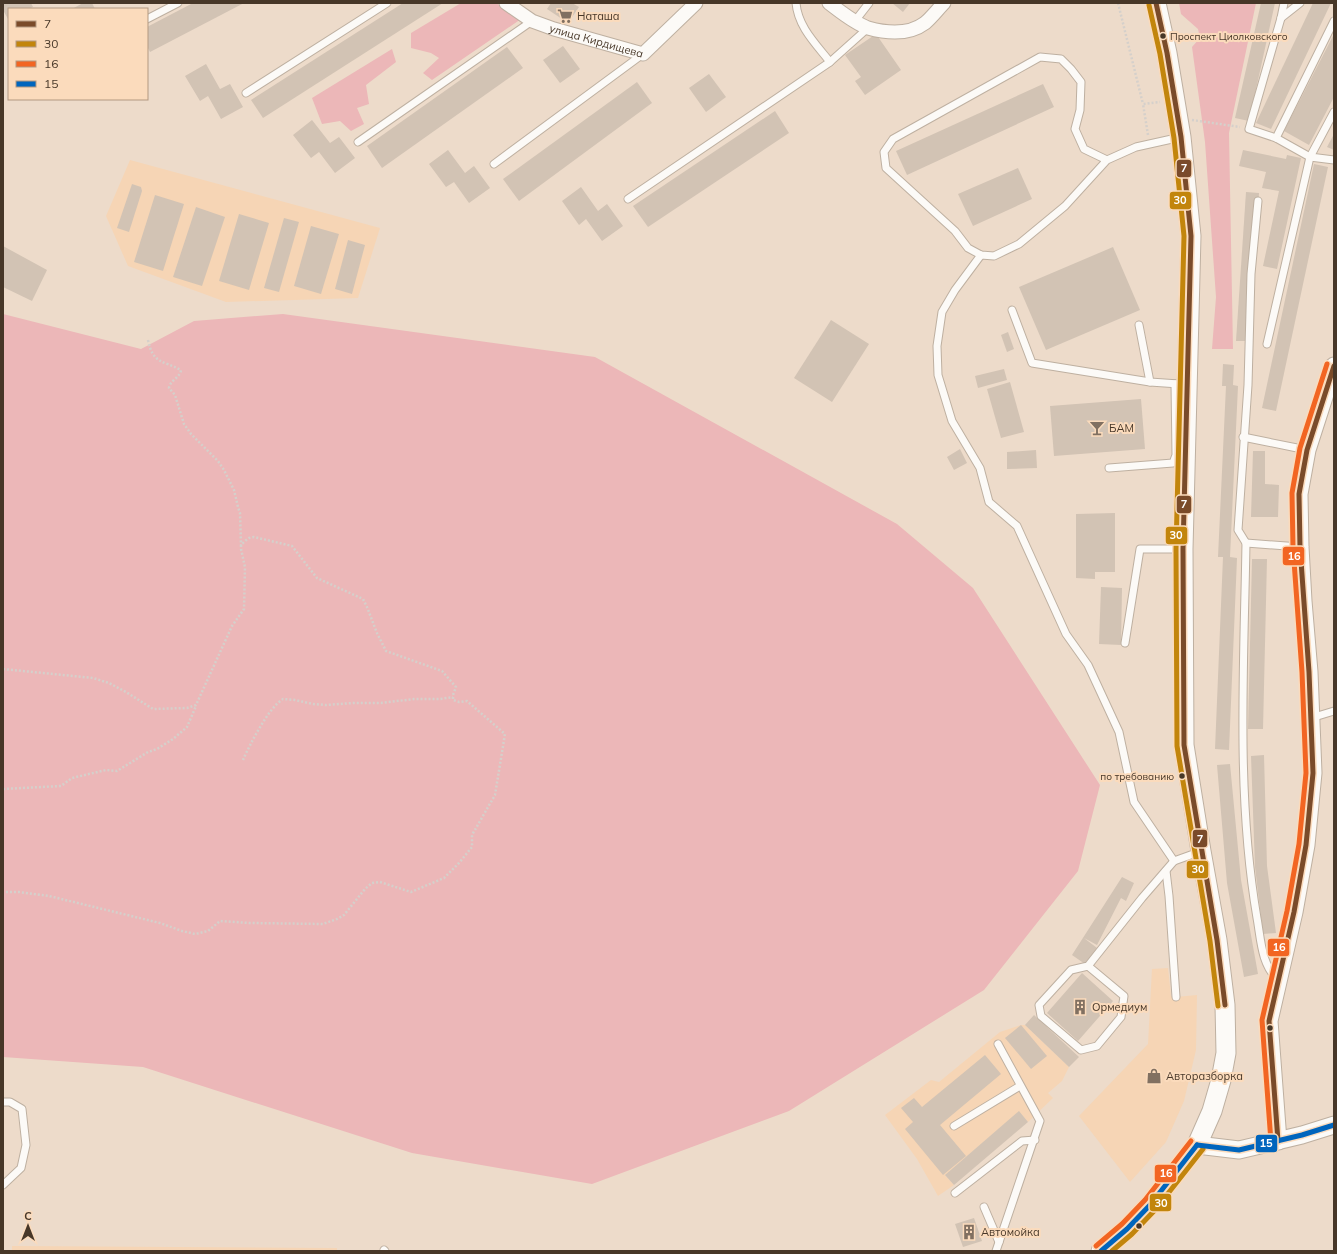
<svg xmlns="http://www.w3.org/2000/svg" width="1337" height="1254" viewBox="0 0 1337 1254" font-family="Mulish,sans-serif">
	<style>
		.built { fill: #f6d5b5 }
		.green { fill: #ecb7b8 }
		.building { fill: #d2c3b4 }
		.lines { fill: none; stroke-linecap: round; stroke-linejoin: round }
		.service-casing { stroke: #beb0a1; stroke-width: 9 }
		.minor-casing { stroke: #beb0a1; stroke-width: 15 }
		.tertiary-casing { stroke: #beb0a1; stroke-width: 19 }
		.secondary-casing { stroke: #beb0a1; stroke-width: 21 }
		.path { stroke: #d5d0cb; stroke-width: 2.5; stroke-dasharray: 2 2; stroke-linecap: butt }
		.service { stroke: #fcfaf7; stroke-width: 7 }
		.minor { stroke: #fcfaf7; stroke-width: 13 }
		.tertiary { stroke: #fcfaf7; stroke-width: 17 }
		.secondary { stroke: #fcfaf7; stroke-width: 19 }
		.bus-1-casing { stroke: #fbdbbc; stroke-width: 8 }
		.bus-2-casing { stroke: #fbdbbc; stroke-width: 8 }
		.bus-3-casing { stroke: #fbdbbc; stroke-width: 8 }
		.bus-4-casing { stroke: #fbdbbc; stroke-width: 8 }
		.bus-1 { stroke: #7a4b2a; stroke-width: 5 }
		.bus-2 { stroke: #c2850c; stroke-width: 5 }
		.bus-3 { stroke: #f26522; stroke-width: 5 }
		.bus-4 { stroke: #0065bd; stroke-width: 5 }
		.bus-dot { fill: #473728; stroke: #fbdbbc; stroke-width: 1.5 }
		.labels { text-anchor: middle; stroke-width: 4; stroke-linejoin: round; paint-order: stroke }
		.bus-label { font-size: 10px; fill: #473728; stroke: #fbdbbc; text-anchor: start }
		.poi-label { font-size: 11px; fill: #473728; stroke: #fbdbbc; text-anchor: start }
		.street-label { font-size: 11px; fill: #473728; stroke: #fbdbbc }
		.line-badge { stroke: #fbdbbc; stroke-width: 1.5 }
		.badge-label { font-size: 11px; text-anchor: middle; font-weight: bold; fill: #fff }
	</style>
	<rect width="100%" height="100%" fill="#eddbca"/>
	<g class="built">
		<path d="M130,160l250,68 -22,70 -132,4 -98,-36 -22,-50z"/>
		<path d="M1168,968l3,28 5,1 21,-2 -1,55 -12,51 -18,41 -36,40 -51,-66 69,-72 4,-75z"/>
		<path d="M1021,1025h4l44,42 -7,14 -14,12 5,5 -25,24 -9,-10 -74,63 9,10 -16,11 -21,-37 -32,-44 46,-35 8,2 61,-50z"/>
		<path d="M12,1246l325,2v3h-325z"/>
	</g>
	<g class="green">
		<path d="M461,3h35l25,16 -89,61 -9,-7 16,-15 -8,-5 -20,-5v-15z"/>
		<path d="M1179,3h77l-27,130 4,216h-21l4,-52 -11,-155 -13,-95 8,-9 -2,-9 -17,-15z"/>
		<path d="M392,49l4,13 -30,23 3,19 -12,4 7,16 -13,7 -11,-10 -18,3 -10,-26z"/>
		<path d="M3,314l138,35 53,-28 89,-7 312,43 302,167 76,64 127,197 -22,86 -94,119 -195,121 -197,73 -180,-31 -269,-86 -140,-10z"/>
	</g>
	<g class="building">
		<path d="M3,3h28l2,4 -5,2h-19v9l-1,1 -5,-9z"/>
		<path d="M83,3h9l3,6h-23z"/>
		<path d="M193,3h51l-94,49 -3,-6v-19z"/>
		<path d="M403,3h40l-180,115 -12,-18z"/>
		<path d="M551,3h21l7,4 -11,16 -21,-14z"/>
		<path d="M892,3h18l-7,9z"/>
		<path d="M1261,3h14l-26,118 -14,-3z"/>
		<path d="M1313,3h18l-60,126 -15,-6z"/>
		<path d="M876,34l25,36 -36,25 -10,-14 6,-4 -16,-22z"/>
		<path d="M1334,34v63l-25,48 -25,-14z"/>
		<path d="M563,46l17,23 -20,14 -17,-23z"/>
		<path d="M507,47l16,21 -141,100 -15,-22z"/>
		<path d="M206,64l14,25 10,-5 13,23 -22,12 -13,-23 -8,5 -15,-25z"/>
		<path d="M709,74l17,23 -20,15 -17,-24z"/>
		<path d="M637,82l15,21 -133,98 -16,-22z"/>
		<path d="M1043,84l11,23 -147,68 -11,-24z"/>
		<path d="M775,111l14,22 -141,94 -15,-21z"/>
		<path d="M312,120l18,23 9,-6 16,21 -20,15 -16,-21 -8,6 -18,-23z"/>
		<path d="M1334,134v16l-7,-3z"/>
		<path d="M448,150l17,23 9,-7 16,22 -21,15 -15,-21 -8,5 -17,-23z"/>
		<path d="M1243,150l43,9 1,-4 14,3 -24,111 -14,-3 16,-75 -17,-3 4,-16 -27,-6z"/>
		<path d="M1314,164l14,3 -52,244 -14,-3z"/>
		<path d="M1018,168l14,31 -59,27 -15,-32z"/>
		<path d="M132,184l9,3 1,4 -13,41 -12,-4z"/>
		<path d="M581,187l17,24 9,-7 16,22 -21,15 -16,-22 -7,6 -17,-24z"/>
		<path d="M1246,192l13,1 -10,148h-13z"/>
		<path d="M155,195l29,9 -21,67 -29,-9z"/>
		<path d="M196,207l29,10 -23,69 -29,-9z"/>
		<path d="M239,214l30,9 -20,67 -30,-9z"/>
		<path d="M284,218l15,4 -20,70 -15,-4z"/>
		<path d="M311,226l28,8 -18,60 -27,-8z"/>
		<path d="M348,240l17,5 -13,49 -17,-5z"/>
		<path d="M3,246l44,24 -15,31 -29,-14z"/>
		<path d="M1113,247l27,63 -94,40 -27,-63z"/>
		<path d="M831,320l38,24 -37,58 -38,-24z"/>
		<path d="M1008,332l6,17 -7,3 -6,-17z"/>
		<path d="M1223,364l11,1 -1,20 5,1 -8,171 7,1 -8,192 -14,-1 8,-192h-5l8,-171h-4z"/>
		<path d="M1004,369l3,11 -29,8 -3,-12z"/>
		<path d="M1010,382l14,50 -23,6 -14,-49z"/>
		<path d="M1141,399l4,50 -91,7 -4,-50z"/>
		<path d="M960,449l7,14 -13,7 -7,-13z"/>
		<path d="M1036,450l1,18 -30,1v-17z"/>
		<path d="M1253,451h12v33l14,1 -1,32h-27z"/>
		<path d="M1115,513v59h-20v7l-19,-1v-64z"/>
		<path d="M1252,559h15l-4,170h-15z"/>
		<path d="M1101,587l21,1 -1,57 -22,-1z"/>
		<path d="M1264,755l3,111 9,67 -13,1 -8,-67 -4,-111z"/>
		<path d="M1230,764l11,116 17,94 -14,3 -17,-94 -10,-118z"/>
		<path d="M1122,877l12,6 -8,18 -5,-3 -24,47 -13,-7 13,10 -12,16 -13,-9z"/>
		<path d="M1082,973l31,28 -35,40 -31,-28z"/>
		<path d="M1034,1015l45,42 -10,10 -44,-42z"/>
		<path d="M1021,1025l26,31 -16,13 -26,-31z"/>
		<path d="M985,1055l16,19 -61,51 26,31 -23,19 -38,-46 8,-7 -12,-14 13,-10 8,9z"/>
		<path d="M1019,1111l9,11 -74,63 -9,-10z"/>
		<path d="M974,1218l8,23 -19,6 -8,-23z"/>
	</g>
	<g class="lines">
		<g class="service-casing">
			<g id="service">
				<path d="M796,3c2,24 20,41 34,59"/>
				<path d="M1284,3l-3,15 -32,111 27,9 34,19 24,3"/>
				<path d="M1281,18l19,-15"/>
				<path d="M147,19l31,-16"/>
				<path d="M855,21l14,-18"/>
				<path d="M246,93l141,-90"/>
				<path d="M1276,138l58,-117"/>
				<path d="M358,142l174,-121"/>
				<path d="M1107,160l-42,46 -46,38 -25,12 -13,-1 -13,-7 -13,-17 -69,-63 -2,-16 9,-13 147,-82 21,2 10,10 10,13 -1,28 -5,19 9,20 23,11 29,-13 45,-10"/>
				<path d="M494,164l149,-110"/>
				<path d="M628,199l202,-137 38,-34"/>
				<path d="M1258,201l-7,73 -3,111 -10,145 8,13c-2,125 -10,252 11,375 4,22 4,46 21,62"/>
				<path d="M981,255l-26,35 -13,22 -5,34 1,29 14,46 28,47 9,34 28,24 49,108 22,31 31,67 15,70 40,59"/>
				<path d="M1012,310l20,53 118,19"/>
				<path d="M1139,325l11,57 29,2"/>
				<path d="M1267,344l43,-187 24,-45"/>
				<path d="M1243,437l64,13"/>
				<path d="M1109,468l64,-5 3,-8 -1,-71"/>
				<path d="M1246,543l54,4"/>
				<path d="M1125,643l15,-94h43"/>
				<path d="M1311,718l23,-7"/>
				<path d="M1166,871l3,25 7,101"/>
				<path d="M1088,966l36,30 -3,21 -24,29 -16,4 -40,-34 -2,-11 32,-35 17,-4 54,-68 32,-37 25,-9"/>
				<path d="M3,1102h7l12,7 4,36 -5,23 -18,17"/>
				<path d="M954,1126l66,-40"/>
				<path d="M955,1193l67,-52 13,-1"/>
				<path d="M984,1207l15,35"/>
				<path d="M384,1250l1,1"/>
				<path d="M996,1251l44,-130 -42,-77"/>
			</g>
		</g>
		<g class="minor-casing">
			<g id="minor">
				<path id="s1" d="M506,3l26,18 22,8 89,25 53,-51"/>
				<path d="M829,3c12,9 25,20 39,25 18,5 41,7 57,-5 7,-6 13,-14 19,-20"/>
			</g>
		</g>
		<g class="tertiary-casing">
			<g id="tertiary">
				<path d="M1278,1141l-9,-120 25,-109 12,-67 7,-72 -4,-101 -6,-71 -3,-54 -1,-53 8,-44 27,-84"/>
				<path d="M1197,1145l42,5 63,-15 32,-10"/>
			</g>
		</g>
		<g class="secondary-casing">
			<path id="secondary" d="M1101,1251l26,-22 23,-24 47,-60 15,-34 9,-31 5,-27 -1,-48 -8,-65 -16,-89 -17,-106 -1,-196 8,-313 -10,-99 -14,-84 -11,-50"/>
		</g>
		<g class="path">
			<path d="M1118,3l25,101"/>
			<path d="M1192,120l48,7"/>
			<path d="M1148,135l-5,-31 17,-2"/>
			<path d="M148,340c5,24 14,20 33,30 -1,8 -11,10 -12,18l6,7 9,29 7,10 27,27 6,9 10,20 4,17 2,6 1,32"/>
			<path d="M3,669l90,9 16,5 17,9 27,17 34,-1 9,-3 36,-79 12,-17 1,-42 -4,-18v-4l4,-4 4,-3 5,-1 38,9 25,32 46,21 4,8 10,26 9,18 56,20 14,16 -3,8v5l6,2 8,-1 38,33 -10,61 -23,40v12l-13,16 -15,15 -33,14 -31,-10 -8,1 -7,6 -21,26 -7,4 -14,5 -73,-1 -30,-2 -12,10 -13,3 -13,-3 -22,-8 -111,-27 -30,-4h-16"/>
			<path d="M243,760c7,-16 26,-53 40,-61l12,1 18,4 13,1 27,-2h28l33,-4h26l13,-2"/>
			<path d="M3,789l58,-3 11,-8 34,-8 11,1 31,-19 9,-3 16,-10 14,-12 9,-21"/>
		</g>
		<use href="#service" class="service"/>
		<use href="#minor" class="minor"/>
		<use href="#tertiary" class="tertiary"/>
		<use href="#secondary" class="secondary"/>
		<g class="bus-1-casing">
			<g id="bus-1">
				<path d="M1156,3l11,50 14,84 10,99 -8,313 1,196 33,195 8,65"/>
				<path d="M1278,1141l-9,-120 25,-109 12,-67 7,-72 -4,-101 -9,-125 -1,-53 8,-44 27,-84"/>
			</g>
		</g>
		<g class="bus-2-casing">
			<g id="bus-2">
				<path d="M1149,5l11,49 14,84 10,98 -8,313 1,197 33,195 8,65"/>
				<path d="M1112,1251l20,-17 23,-24 48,-61"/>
			</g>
		</g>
		<g class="bus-3-casing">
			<g id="bus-3">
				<path d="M1271,1142l-9,-122 25,-109 12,-67 7,-71 -4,-101 -9,-125 -1,-54 8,-45 27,-84"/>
				<path d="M1096,1246l26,-22 23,-24 46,-59"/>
			</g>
		</g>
		<g class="bus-4-casing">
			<g id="bus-4">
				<path d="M1197,1145l42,5 63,-15 32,-10"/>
				<path d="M1101,1251l26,-22 23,-24 47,-60"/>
			</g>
		</g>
		<use href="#bus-1" class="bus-1"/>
		<use href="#bus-2" class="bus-2"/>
		<use href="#bus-3" class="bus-3"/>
		<use href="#bus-4" class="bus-4"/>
	</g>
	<defs>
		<g id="supermarket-bare" transform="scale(1.2)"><path d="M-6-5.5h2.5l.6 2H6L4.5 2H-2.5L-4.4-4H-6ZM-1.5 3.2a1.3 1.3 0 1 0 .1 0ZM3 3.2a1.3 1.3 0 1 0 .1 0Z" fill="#817061" stroke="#fbdbbc" stroke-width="2.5" paint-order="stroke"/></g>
		<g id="bar-bare" transform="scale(1.2)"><path d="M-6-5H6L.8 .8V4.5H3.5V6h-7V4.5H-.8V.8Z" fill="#817061" stroke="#fbdbbc" stroke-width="2.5" paint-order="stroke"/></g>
		<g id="building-bare" transform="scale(1.2)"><path d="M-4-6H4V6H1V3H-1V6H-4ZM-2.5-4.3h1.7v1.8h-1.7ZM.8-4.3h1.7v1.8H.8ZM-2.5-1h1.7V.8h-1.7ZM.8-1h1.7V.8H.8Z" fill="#817061" stroke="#fbdbbc" stroke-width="2.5" paint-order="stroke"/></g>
		<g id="shop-bare" transform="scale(1.2)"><path d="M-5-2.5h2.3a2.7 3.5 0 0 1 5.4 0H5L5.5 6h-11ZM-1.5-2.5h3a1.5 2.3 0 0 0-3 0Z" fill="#817061" stroke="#fbdbbc" stroke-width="2.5" paint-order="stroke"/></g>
	</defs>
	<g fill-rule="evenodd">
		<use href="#supermarket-bare" x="565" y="16"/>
		<use href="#bar-bare" x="1097" y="428"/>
		<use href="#building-bare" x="1080" y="1007"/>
		<use href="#shop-bare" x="1154" y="1076"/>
		<use href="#building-bare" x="969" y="1232"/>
	</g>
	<g class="bus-dot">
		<circle cx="1163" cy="36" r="3.5"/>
		<circle cx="1182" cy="776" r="3.5"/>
		<circle cx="1270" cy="1028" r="3.5"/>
		<circle cx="1139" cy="1226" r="3.5"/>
	</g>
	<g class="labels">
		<g class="bus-label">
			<text x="1170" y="40">Проспект Циолковского</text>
			<text x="1174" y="780" text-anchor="end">по требованию</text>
		</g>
		<g class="poi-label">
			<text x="577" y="20">Наташа</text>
			<text x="1109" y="432">БАМ</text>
			<text x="1092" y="1011">Ормедиум</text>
			<text x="1166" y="1080">Авторазборка</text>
			<text x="981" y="1236">Автомойка</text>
		</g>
		<g class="street-label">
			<text dy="4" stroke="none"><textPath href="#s1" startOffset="99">улица Кирдищева</textPath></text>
		</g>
	</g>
	<g class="line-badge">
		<rect x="1176" y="159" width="16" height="19" rx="4" fill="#7a4b2a"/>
		<rect x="1169" y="191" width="23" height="19" rx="4" fill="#c2850c"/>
		<rect x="1176" y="495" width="16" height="19" rx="4" fill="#7a4b2a"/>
		<rect x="1165" y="526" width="23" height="19" rx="4" fill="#c2850c"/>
		<rect x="1282" y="546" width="23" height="20" rx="4" fill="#f26522"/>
		<rect x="1192" y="829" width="16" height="19" rx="4" fill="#7a4b2a"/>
		<rect x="1186" y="860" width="23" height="19" rx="4" fill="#c2850c"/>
		<rect x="1267" y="938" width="23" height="19" rx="4" fill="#f26522"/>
		<rect x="1255" y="1134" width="23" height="19" rx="4" fill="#0065bd"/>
		<rect x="1154" y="1164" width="23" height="19" rx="4" fill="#f26522"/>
		<rect x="1149" y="1193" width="23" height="19" rx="4" fill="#c2850c"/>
	</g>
	<g class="badge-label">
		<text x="1184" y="172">7</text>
		<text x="1180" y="204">30</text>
		<text x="1184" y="508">7</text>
		<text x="1176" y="539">30</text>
		<text x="1294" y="560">16</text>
		<text x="1200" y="843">7</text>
		<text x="1198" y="873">30</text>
		<text x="1279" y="951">16</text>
		<text x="1266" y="1147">15</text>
		<text x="1166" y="1177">16</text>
		<text x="1161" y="1207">30</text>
	</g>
	<rect width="1337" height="1254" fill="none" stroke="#473728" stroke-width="8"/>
	<rect x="8" y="8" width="140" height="92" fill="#fbdbbc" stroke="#b39981"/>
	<rect x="16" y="21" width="20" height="6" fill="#7a4b2a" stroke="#b39981"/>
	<text x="44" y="28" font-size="12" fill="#473728">7</text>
	<rect x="16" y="41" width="20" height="6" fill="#c2850c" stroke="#b39981"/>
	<text x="44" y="48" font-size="12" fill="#473728">30</text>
	<rect x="16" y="61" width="20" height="6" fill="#f26522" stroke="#b39981"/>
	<text x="44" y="68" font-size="12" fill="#473728">16</text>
	<rect x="16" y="81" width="20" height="6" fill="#0065bd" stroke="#b39981"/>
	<text x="44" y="88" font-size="12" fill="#473728">15</text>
	<g transform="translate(28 1226)" stroke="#fbdbbc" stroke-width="3" paint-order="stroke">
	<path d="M0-3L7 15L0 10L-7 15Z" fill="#473728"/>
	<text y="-6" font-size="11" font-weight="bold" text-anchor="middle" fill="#473728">С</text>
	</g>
</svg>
